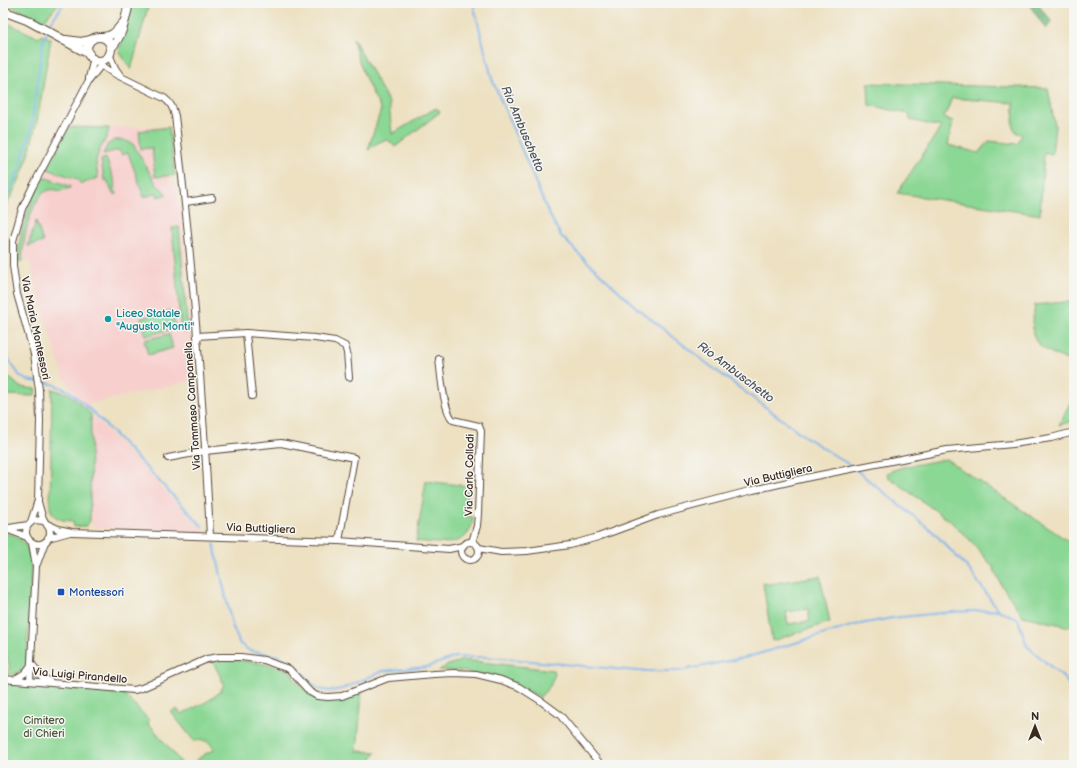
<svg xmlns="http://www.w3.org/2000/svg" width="1077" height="768" viewBox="0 0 1077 768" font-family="'Balsamiq Sans',sans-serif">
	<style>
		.built { fill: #f7d0ce }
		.green { fill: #8bd794; stroke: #638059; fill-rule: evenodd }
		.forest { fill: #70b87e; stroke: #56714e }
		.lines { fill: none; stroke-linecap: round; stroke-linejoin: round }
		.stream { stroke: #7eb4ed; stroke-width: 2 }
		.minor-casing { stroke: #564537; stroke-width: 8 }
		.tertiary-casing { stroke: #564537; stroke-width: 10 }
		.minor { stroke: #fff; stroke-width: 6 }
		.tertiary { stroke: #fff; stroke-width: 8 }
		.culture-dot { fill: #0f9aa8; stroke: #f6f6f2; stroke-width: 1.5 }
		.transit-dot { fill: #1a4fb4; stroke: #f6f6f2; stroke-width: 1.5 }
		.labels { text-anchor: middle; stroke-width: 3; stroke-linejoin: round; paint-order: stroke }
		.culture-label { font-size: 11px; fill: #0d838f; stroke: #f6f6f2; text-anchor: start }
		.street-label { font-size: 11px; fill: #3b2a1e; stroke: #f6f6f2 }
		.transit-label { font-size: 11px; fill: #164399; stroke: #f6f6f2; text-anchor: start }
		.park-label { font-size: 11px; fill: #4f553c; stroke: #f6f6f2 }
		.water-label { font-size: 12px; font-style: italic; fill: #4f535c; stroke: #f6f6f2 }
	</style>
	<rect width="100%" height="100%" fill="#f6f6f2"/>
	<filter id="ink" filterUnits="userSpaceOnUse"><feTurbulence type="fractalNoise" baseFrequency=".025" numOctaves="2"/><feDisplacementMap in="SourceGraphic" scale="8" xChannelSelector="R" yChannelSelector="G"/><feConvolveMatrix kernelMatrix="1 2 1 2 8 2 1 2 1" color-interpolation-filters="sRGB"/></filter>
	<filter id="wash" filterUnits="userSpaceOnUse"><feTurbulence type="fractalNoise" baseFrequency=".012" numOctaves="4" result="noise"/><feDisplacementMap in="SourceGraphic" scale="16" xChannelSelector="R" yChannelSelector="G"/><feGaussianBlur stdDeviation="0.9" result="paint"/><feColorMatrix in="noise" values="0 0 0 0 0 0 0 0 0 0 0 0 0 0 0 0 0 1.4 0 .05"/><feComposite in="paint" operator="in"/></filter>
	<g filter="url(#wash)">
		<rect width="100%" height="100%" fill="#ede1c2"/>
		<g class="built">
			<path d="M69,127h100l6,49 -6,2v6h7l6,41 12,155 -108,25 -11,-11 -12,-18 -21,-68 -13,-48 -11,3v-14l5,-27 5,-15z"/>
			<path d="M91,414l112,116 -1,2 -106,-4 -6,-7z"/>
		</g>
		<g class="green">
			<path d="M3,3h56l-16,19 -30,-15 -10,-3z"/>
			<path d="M133,3h16l-18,67 -12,-19z"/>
			<path d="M3,21l36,17 3,-3 9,4 -13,77 -10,41 -8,21 -17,35z"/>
			<path d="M353,38l36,65 3,31 44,-26 4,4 -45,35 -7,-7 -9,2 -11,8 13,-41c-13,-22 -23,-46 -28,-71z"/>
			<path d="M868,83l180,5 7,38 -3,28 -8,-2 -4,62h-6l-137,-21 44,-66 -31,-7 -1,-6 -40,-9zM952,98l62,5 -1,24 4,6 5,1 -4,10 -29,-3 -10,12 -31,-8 5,-24 -9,-3z"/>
			<path d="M69,127l40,1c-1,12 -12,21 -13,34 0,5 2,11 2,16l-17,6 -4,-5 -30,-10z"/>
			<path d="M169,127l6,48 -20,2 -3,-29 -11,1 -2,-18z"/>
			<path d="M114,140h10l9,4 24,41 10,9 -9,3 -1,-4 -13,4 -16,-44 -6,2 -3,-5 -16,4 5,-10z"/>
			<path d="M106,158l10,28 -2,1 3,7h-4l-6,-14h-3l-3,-20z"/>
			<path d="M43,177l27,9v2l-11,3c-27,-12 -37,54 -37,71l-4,1c0,-34 11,-57 25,-86z"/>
			<path d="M36,221l7,21 -15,4z"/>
			<path d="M179,227l9,105h-7l-9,-104z"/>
			<path d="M1074,301v62c-10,-5 -35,-13 -39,-24 -5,-10 -1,-24 0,-34z"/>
			<path d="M171,310l5,18 -30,8 -5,-18z"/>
			<path d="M169,334l4,14 -25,7 -4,-15z"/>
			<path d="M3,376l8,3 9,8 16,2 -1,7 -32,-1z"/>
			<path d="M52,389l17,5 22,20 -1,107 -4,5 -12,1 -1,-6c-11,-1 -19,-1 -23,-13z"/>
			<path d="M1074,395v26l-15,4z"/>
			<path d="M946,459l128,86v77l-4,5 -47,-11 -21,-30 -9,-19 -23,-27 -20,-19 -63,-45 1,-4 15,-5z"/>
			<path d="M426,481l42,5 -1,30 6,1c-2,33 -33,26 -57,24z"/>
			<path d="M3,533c21,2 26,14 28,32l-4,97c-5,11 -12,13 -24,12v-4l7,-1 -7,-28z"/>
			<path d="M820,576l10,46 -58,19 -9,-58 6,1zM808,609l2,12 -22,3 -2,-12z"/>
			<path d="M220,659c25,1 46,4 70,12 18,33 39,31 72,21l-5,59 19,1 -8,13h-365v-82l121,11 25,26 -1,5 3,1 32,39h8l12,-10 11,-5c-5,-11 -10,-10 -20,-9l-23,-29 6,-3 4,5c14,-7 38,-15 43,-30l-12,-24z"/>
			<path d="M463,660l90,10 2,4 -5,12 -10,11 -7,-4 -70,-22 -24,-1 9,-5z"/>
		</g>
		<path class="forest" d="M1028,3h9l6,8 9,10 -6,8z"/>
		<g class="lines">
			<g class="stream">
				<path d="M473,3l19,76 56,133 13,24 19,19 58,54 67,53 102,76 46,29"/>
				<path d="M48,29l3,-7 13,-19"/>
				<path d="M3,205l15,-33 12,-37 13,-93 4,-9"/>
				<path d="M3,347l6,13 11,16 6,4 27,4 16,7 25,22 108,113"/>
				<path d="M856,470l75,60 37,38 30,42 20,9 9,27 38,33 9,13"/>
				<path d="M214,544l18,81 8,19 10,7 30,5 15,10 23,23 12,2 12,-2 41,-18 44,-4 28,-10h33l149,14h42l69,-14 107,-32 37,-7 59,-6 47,-2"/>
			</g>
		</g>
	</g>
	<g filter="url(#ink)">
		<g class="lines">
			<g class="minor-casing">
				<g id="minor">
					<path d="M109,54l6,14 5,7"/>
					<path d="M101,65l12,8 51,25c7,5 9,10 11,18 17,139 28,280 35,420"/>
					<path d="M89,78l3,-12 1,-8"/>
					<path d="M186,202l26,-4"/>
					<path d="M246,333l6,63"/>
					<path d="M197,336l49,-3 69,5 20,3 10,5 2,7 2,24"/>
					<path d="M439,359c2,15 4,51 14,61l26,6 2,5 -3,83 -1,12 -5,16"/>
					<path d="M168,458l37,-7 76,-8 73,15 -15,83"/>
					<path d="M38,502c2,6 3,13 6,18 3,6 8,9 5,17 -6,15 -30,4 -21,-12l6,-5 10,1"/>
					<path d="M31,522l7,-22 2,-79 -1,-31 -5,-36 -17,-60 -4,-28v-25l9,-32 11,-23 55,-104 13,-17v-5"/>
					<path d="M47,524l11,5 14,3 267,9 110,8 14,-3"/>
					<path d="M3,529l25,-4"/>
					<path d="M6,529l21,8"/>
					<path d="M48,538l22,-6"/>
					<circle cx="470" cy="551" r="9"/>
					<path d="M479,548l22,4 26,-1 43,-6 28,-8 60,-22 95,-25 57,-13 137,-27 66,-6 38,-6 23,-6"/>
					<path d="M37,564l8,-22"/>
					<path d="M3,679l131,11 8,-2 65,-29 12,-2h22l23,3 13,5 12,4 21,23 7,4 11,1 14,-1 46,-18 46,-4 20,-1 22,1 25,6 18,7 22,14 19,14 41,50"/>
					<path d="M14,680l11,-7 7,-9 8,11 10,7"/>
					<path d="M30,681l6,-115 -4,-23"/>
				</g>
			</g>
			<g class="tertiary-casing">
				<g id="tertiary">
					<path d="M3,11l24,9 62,34"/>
					<path d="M101,37c11,0 15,-5 21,-13"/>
					<circle cx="99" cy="49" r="12"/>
					<path d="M66,40l15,2 10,-2"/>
					<path d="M111,48c12,-12 14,-29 18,-45"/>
				</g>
			</g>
			<use href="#minor" class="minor"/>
			<use href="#tertiary" class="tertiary"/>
		</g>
	</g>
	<circle class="culture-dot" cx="108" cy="319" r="4"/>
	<rect class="transit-dot" x="57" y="588" width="8" height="8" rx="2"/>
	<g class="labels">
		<g class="culture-label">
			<text x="116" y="317">Liceo Statale<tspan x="116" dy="13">"Augusto Monti"</tspan></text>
		</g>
		<g class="street-label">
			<text transform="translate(36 328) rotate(78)" y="4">Via Maria Montessori</text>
			<text transform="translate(192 406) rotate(-94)" y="4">Via Tommaso Campanella</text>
			<text transform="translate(469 475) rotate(-89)" y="4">Via Carlo Collodi</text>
			<text transform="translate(778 475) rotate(-13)" y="4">Via Buttigliera</text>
			<text transform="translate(261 528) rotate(2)" y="4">Via Buttigliera</text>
			<text transform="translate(80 675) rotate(5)" y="4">Via Luigi Pirandello</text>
		</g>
		<g class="transit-label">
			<text x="69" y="596">Montessori</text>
		</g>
		<g class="park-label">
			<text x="44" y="724">Cimitero<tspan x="44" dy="13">di Chieri</tspan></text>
		</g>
		<g class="water-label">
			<text transform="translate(523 129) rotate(67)" y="4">Rio Ambuschetto</text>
			<text transform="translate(736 372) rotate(37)" y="4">Rio Ambuschetto</text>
		</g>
	</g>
	<rect width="1077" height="768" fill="none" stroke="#f6f6f2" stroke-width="16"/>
	<g transform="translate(1035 726)" stroke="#f6f6f2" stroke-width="3" paint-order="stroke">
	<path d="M0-3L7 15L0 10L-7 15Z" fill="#3b2a1e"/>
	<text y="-6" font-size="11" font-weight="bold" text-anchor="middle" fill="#3b2a1e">N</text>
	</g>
</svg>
